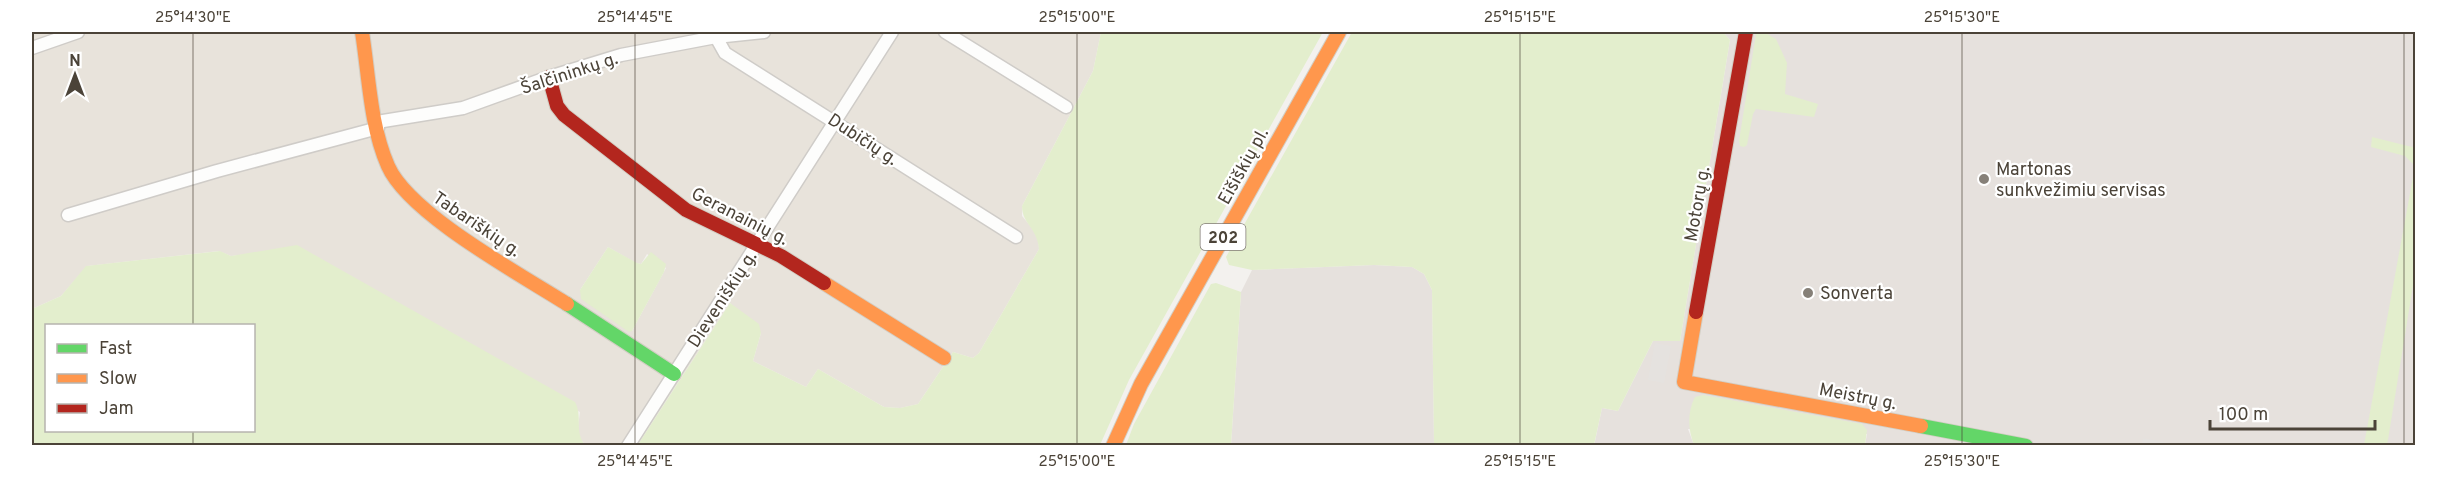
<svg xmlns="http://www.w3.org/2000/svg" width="2447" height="477" viewBox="0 0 2447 477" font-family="Overpass,sans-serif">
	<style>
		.residential { fill: #e8e3db; fill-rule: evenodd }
		.industrial { fill: #e6e1dd }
		.green { fill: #e3eecd; fill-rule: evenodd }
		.parking { fill: #e5e2df }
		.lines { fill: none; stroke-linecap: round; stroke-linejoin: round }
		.street-casing { stroke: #cfccc8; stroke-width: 15 }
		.fast-casing { stroke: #d3cec4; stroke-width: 16 }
		.slow-casing { stroke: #d3cec4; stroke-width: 16 }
		.jam-casing { stroke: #d3cec4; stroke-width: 16 }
		.street { stroke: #fdfdfc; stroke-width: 12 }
		.fast { stroke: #63d668; stroke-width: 14 }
		.slow { stroke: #ff974d; stroke-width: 14 }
		.jam { stroke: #b3261e; stroke-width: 14 }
		.ticks { fill: none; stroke: #4b4338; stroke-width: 1.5; stroke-opacity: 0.45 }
		.poi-dot { fill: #868078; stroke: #fff; stroke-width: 2 }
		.labels { text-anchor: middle; stroke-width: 4.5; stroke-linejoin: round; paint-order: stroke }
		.shield { fill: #fff; stroke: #817b74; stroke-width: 1.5 }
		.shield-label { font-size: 16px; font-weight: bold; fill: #4b4338 }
		.street-label { font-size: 18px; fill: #4b4338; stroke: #fff }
		.poi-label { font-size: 18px; fill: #4b4338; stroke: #fff; text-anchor: start }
		.neatline { fill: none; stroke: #4b4338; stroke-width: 2 }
		.ticks-label { font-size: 15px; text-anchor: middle; fill: #4b4338 }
	</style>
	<rect width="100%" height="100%" fill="#f3f1ee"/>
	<path class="residential" d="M32,32h1069l-8,39 -71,135v10l16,19 1,14 -60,104 -6,5 -20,-6 -35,52 -18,4 -16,-1 -66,-38 -12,18 -53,-26 8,-28 -31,-30 -93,143 -52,-1 -8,-11 3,-22 -322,-159 -27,3 -12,-5 -132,15 -26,30 -29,13zM608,247l28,16 5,1 6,-10 19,14 -34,63 -52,-41z"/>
	<g class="industrial">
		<path d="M1723,32h692v413h-550l2,-11 -179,-5 6,16 -100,1 8,-38 16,3 35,-70h27l50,-301z"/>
		<path d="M1374,265l38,2 12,7 8,16 2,155 -203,1 10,-154 11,-22z"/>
	</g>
	<g class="green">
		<path d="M1101,32h222l-194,348 -29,65 -463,1 93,-143 29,21 2,9 -8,28 53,26 12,-18 66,38 16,1 18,-4 35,-52 20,6 6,-5 60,-104c-2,-22 -17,-25 -17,-43l71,-135z"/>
		<path d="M1352,32h371l7,8 -50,301h-27l-35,70 -16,-3 -8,37h-160l-2,-155 -8,-16 -12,-7 -38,-2 -122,5 -23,-5 -3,-8z"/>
		<path d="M1764,32l12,7 11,24 -2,31 33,10 -4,13 -58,-8 -3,5 -6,31 -3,2 -4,-1 -1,-5 17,-107z"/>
		<path d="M2372,137l44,11 -1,125 -28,173 -23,-1 51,-279 -10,-10 -34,-9z"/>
		<path d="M297,245l278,157c8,15 -1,29 10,43h-553v-136l29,-13 25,-30 134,-15 11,5zM46,326h208v104h-208z"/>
		<path d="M608,247l29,16 4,1 10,-12 15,12 -2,8 -32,59 -3,1 -48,-33 -1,-9z"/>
		<path d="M1216,283l25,9 -10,153h-105l8,-21 77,-140z"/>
		<path d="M1703,395l159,29 5,6 -2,15h-171c-6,-15 -7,-33 1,-48z"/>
	</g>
	<g class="parking">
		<path d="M1655,343l16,3 -7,37 -16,-3z"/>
		<path d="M2143,438l36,7h-37z"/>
	</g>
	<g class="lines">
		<g class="street-casing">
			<g id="street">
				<path d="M945,32l121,75"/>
				<path d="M716,37l9,16 291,184"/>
				<path d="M32,48l46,-16"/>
				<path d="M377,122l86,-14 86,-31 72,-22 95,-18 48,-5"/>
				<path d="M68,215l149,-44 161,-43"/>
				<path d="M628,446l264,-414"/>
			</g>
		</g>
		<g class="fast-casing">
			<g id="fast">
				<path d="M567,304l107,70"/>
				<path d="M1921,426l105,20"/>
			</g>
		</g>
		<g class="slow-casing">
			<g id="slow">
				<path d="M362,32c7,44 8,93 26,134 21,48 132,108 179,138"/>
				<path d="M824,283l120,75"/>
				<path d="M1696,312l-12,70 237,44"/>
				<path d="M1113,446l28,-62 198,-352"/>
			</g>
		</g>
		<g class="jam-casing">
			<g id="jam">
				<path d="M549,77l8,29 7,9 122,95 95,46 43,27"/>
				<path d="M1696,312l50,-280"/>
			</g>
		</g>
		<use href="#street" class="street"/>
		<use href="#fast" class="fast"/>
		<use href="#slow" class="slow"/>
		<use href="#jam" class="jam"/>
	</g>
	<path class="ticks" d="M193,32v294M635,32v414M1077,32v414M1520,32v414M1962,32v414M2404,32v414M193,430v16"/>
	<g class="poi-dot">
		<circle cx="1984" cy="179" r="6"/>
		<circle cx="1808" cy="293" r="6"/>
	</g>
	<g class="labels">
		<rect class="shield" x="1200.5" y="224" width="45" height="26" rx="4.5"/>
		<g class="shield-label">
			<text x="1223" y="243">202</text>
		</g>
		<g class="street-label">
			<text transform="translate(569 73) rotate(-18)" y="6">Šalčininkų g.</text>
			<text transform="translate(863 139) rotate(33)" y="6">Dubičių g.</text>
			<text transform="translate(1243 166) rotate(-61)" y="6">Eišiškių pl.</text>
			<text transform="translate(1697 204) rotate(-80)" y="6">Motorų g.</text>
			<text transform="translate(740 216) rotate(27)" y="6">Geranainių g.</text>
			<text transform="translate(477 224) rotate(34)" y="6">Tabariškių g.</text>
			<text transform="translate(722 299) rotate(-57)" y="6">Dieveniškių g.</text>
			<text transform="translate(1858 396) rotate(11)" y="6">Meistrų g.</text>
		</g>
		<g class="poi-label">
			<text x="1996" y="175">Martonas<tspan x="1996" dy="21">sunkvežimiu servisas</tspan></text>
			<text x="1820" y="299">Sonverta</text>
		</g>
	</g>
	<rect width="2447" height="477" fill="none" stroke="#ffffff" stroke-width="66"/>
	<rect x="45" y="324" width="210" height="108" fill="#ffffff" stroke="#b7b4af" stroke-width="1.5"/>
	<rect x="57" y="344" width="30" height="9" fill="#63d668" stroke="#b7b4af" stroke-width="1.5"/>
	<text x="99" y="354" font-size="18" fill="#4b4338">Fast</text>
	<rect x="57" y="374" width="30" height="9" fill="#ff974d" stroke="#b7b4af" stroke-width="1.5"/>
	<text x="99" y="384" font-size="18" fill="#4b4338">Slow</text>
	<rect x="57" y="404" width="30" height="9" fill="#b3261e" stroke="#b7b4af" stroke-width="1.5"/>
	<text x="99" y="414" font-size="18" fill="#4b4338">Jam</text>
	<g transform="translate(75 75)" stroke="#ffffff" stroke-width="4.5" paint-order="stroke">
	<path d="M0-4.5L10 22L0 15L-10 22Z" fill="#4b4338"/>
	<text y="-9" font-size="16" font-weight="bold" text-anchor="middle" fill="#4b4338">N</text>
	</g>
	<path d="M2210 420v9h165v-9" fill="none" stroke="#4b4338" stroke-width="3"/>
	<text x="2219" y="420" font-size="18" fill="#4b4338" stroke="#ffffff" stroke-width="4.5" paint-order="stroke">100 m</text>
	<rect x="33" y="33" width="2381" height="411" class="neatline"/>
	<g class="ticks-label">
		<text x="193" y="22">25°14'30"E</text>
		<text x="635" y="22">25°14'45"E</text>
		<text x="1077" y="22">25°15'00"E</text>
		<text x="1520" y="22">25°15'15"E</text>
		<text x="1962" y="22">25°15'30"E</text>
		<text x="635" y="466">25°14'45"E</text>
		<text x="1077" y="466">25°15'00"E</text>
		<text x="1520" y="466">25°15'15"E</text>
		<text x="1962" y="466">25°15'30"E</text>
	</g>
</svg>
